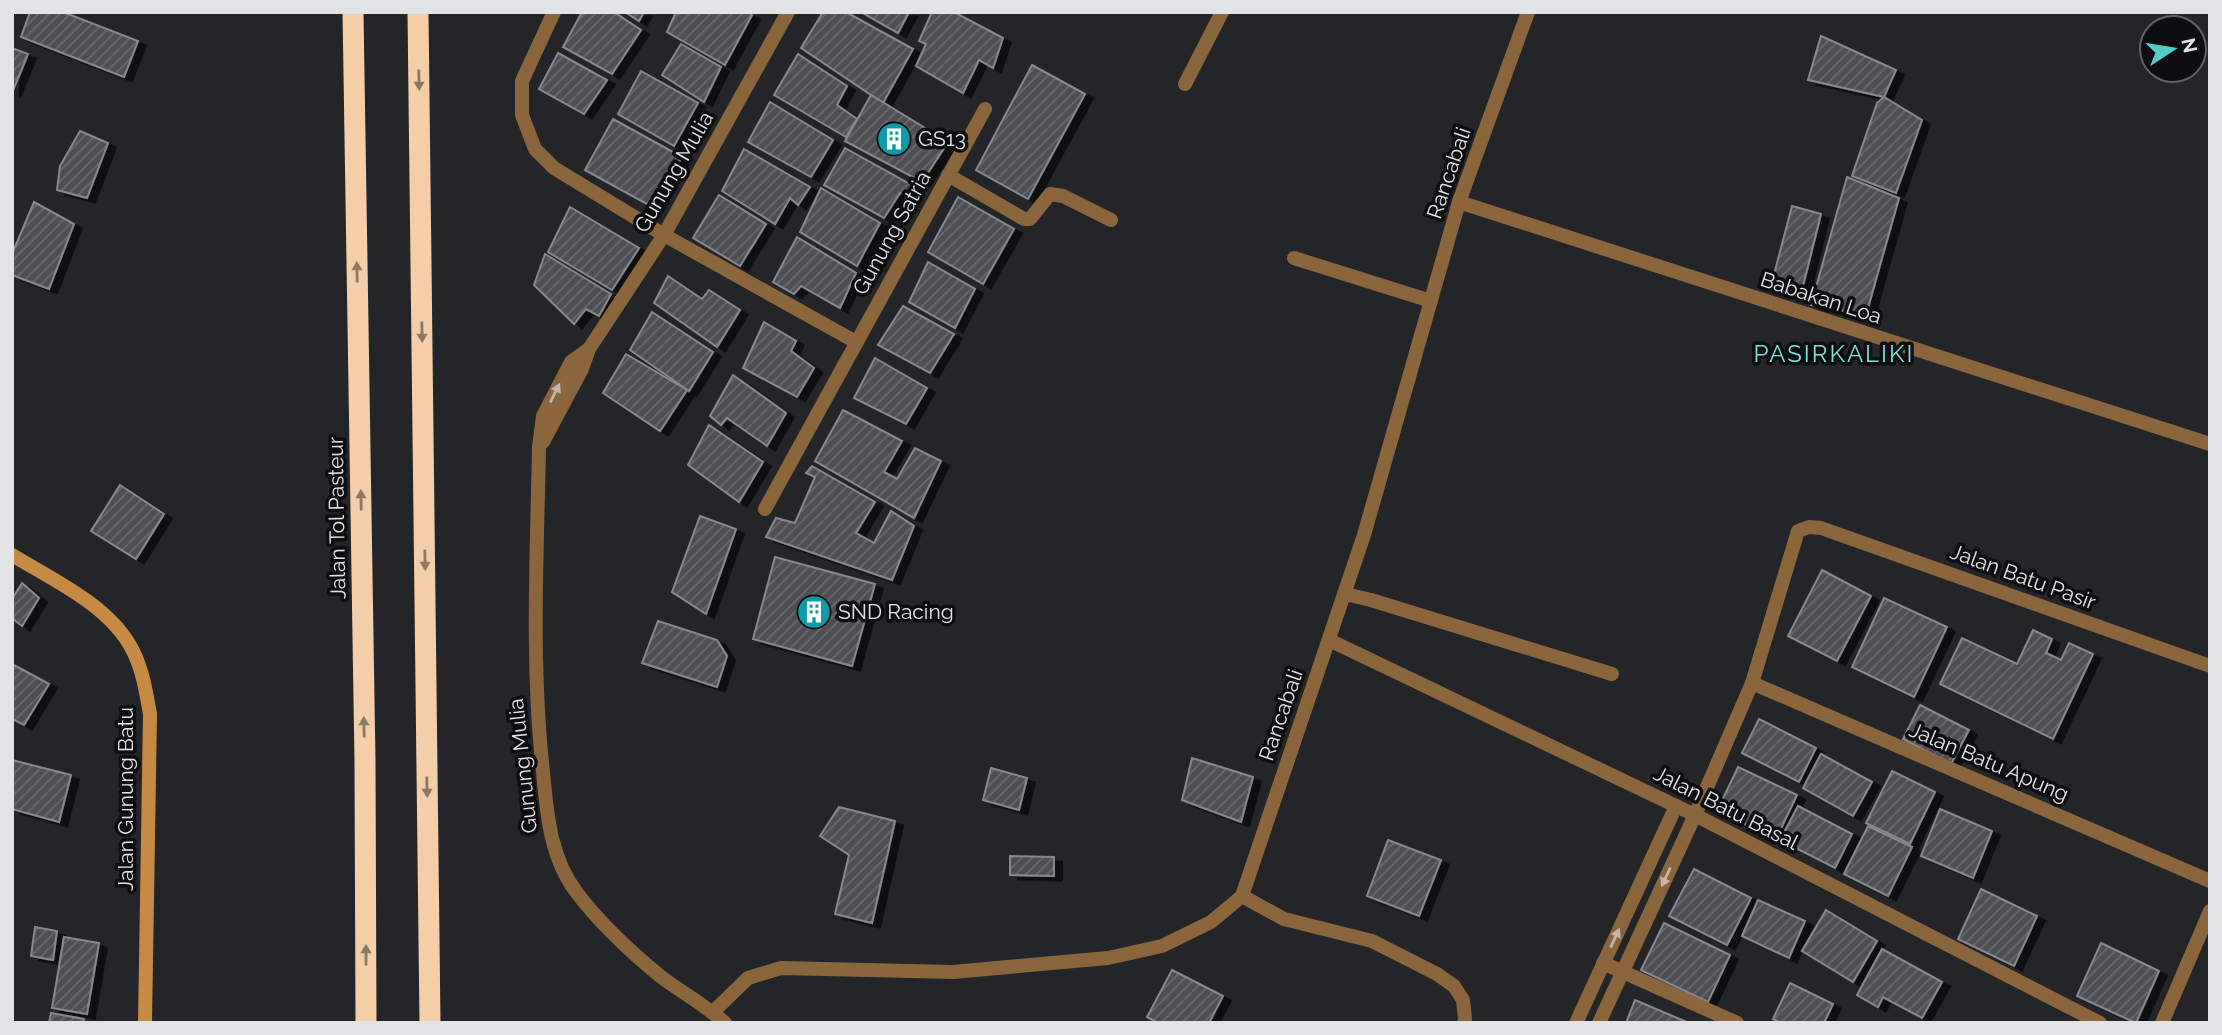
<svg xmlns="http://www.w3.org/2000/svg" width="2222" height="1035" viewBox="0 0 2222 1035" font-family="Raleway,sans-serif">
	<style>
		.building { fill: url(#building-hatch); stroke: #87898e; stroke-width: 2; filter: url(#shadow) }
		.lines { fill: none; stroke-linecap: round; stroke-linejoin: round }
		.street { stroke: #8b663d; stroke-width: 14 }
		.secondary { stroke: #c68a45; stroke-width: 14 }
		.highway { stroke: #f4cea8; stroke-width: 21 }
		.oneway { fill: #8c7864 }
		.oneway2 { fill: #c4b7aa }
		.labels { text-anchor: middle; stroke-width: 7; stroke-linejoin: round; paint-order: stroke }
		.poi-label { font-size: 21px; fill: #e2e3e5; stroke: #0e0e10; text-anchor: start }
		.street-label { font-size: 21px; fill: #e2e3e5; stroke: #0e0e10 }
		.quarter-label { font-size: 24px; letter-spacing: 2px; fill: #77e3dd; stroke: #0e0e10 }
	</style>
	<defs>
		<pattern id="building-hatch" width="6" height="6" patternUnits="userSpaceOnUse" patternTransform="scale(1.75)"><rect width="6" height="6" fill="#4e5054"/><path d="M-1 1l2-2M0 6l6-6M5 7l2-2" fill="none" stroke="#67696c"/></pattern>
		<filter id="shadow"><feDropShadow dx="8" dy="4.5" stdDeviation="0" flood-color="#0009"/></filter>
	</defs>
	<rect width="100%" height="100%" fill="#232529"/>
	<g class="building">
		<path d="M30,12h33l75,29 -14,36 -103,-40z"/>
		<path d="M582,12h32l27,18 -29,44 -49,-27z"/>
		<path d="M625,12h19l-5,9z"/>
		<path d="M676,12h71l5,3 -27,50 -58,-33z"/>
		<path d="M823,12h23l67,37 -30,54 -82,-55z"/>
		<path d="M861,12h48l-11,21z"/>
		<path d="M932,12h22l49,26 -10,30 -14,-8 -16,33 -47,-27 10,-22 -7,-3z"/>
		<path d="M1821,36l75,34 -12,27 -76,-17z"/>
		<path d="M681,44l40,23 -17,35 -42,-27z"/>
		<path d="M12,48l16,6 -16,39z"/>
		<path d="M558,53l49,27 -23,34 -45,-25z"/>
		<path d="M798,54l49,32 -10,19 20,14 -11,18 -72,-42z"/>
		<path d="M1032,65l53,29 -57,105 -52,-29z"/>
		<path d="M641,71l57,32 -24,43 -56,-32z"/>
		<path d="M871,95l77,47 -26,40 -77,-41z"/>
		<path d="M1884,97l38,23 -26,73 -44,-17 25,-73z"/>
		<path d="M770,102l63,38 -22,37 -63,-35z"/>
		<path d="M613,119l69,38 -28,51 -69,-38z"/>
		<path d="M80,131l28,12 -21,55 -30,-8 3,-24z"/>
		<path d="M845,148l70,39 -6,11 -9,-5 -16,25 -60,-33z"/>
		<path d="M744,149l66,38 -12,18 -8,-7 -15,26 -53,-33z"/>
		<path d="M1847,177l52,21 -33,117 -55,-10z"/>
		<path d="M821,188l59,35 -23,43 -57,-34z"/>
		<path d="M719,195l47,29 -26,42 -47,-28z"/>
		<path d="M958,197l56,32 -31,55 -55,-32z"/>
		<path d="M34,202l40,22 -25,65 -37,-14v-21z"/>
		<path d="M1792,206l29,8 -20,80 -30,-8z"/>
		<path d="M570,207l69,41 -27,42 -64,-38z"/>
		<path d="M797,237l59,36 -16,35 -39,-22 -7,8 -21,-12z"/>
		<path d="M545,254l66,40 -12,22 -13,-7 -12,15 -40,-39z"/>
		<path d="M928,262l47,27 -20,39 -46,-26z"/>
		<path d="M668,276l34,23 7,-9 31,20 -23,37 -63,-44z"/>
		<path d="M903,306l51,28 -24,39 -52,-28z"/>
		<path d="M652,312l61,40 -24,39 -59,-41z"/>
		<path d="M764,322l32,19 -5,10 23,17 -17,29 -54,-29z"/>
		<path d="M626,354l61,36 -27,41 -57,-38z"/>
		<path d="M875,358l52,30 -21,36 -52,-26z"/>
		<path d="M733,375l53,38 -19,33 -40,-28 -6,7 -11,-9z"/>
		<path d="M843,410l59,31 -18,31 13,7 18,-31 26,13 -27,57 -99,-57z"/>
		<path d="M709,425l54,37 -24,40 -51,-37z"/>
		<path d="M812,466l63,36 -19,31 18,10 17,-32 23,15 -22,54 -126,-43 10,-19 19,5 20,-46 -9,-4z"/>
		<path d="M120,485l44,29 -28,45 -45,-28z"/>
		<path d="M700,516l36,13 -30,85 -34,-22z"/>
		<path d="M775,557l100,27 -23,82 -99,-27z"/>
		<path d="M1822,570l49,26 -34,65 -49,-25z"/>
		<path d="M22,583l17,15 -17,28 -10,-8v-19z"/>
		<path d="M1884,598l63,29 -33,70 -62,-30z"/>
		<path d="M658,621l59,19 10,16 -10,31 -75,-24z"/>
		<path d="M2033,630l19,9 -6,14 15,7 8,-17 24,11 -40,85 -113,-55 22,-46 55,26z"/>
		<path d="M12,664l37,20 -25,41 -12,-6z"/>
		<path d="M1920,705l49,25 -18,34 -48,-25z"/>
		<path d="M1759,719l57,29 -17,34 -57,-29z"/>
		<path d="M1821,754l51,28 -19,34 -50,-28z"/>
		<path d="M1192,758l61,19 -12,45 -59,-22z"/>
		<path d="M12,760l59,15 -12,47 -47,-13z"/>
		<path d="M1738,767l59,28 -21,44 -59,-28z"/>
		<path d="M991,768l36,10 -8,32 -36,-10z"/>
		<path d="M1892,771l43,21 -25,52 -44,-21z"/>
		<path d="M1798,806l54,28 -17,34 -55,-28z"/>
		<path d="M839,807l56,14 -23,102 -37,-9 14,-59 -29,-19z"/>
		<path d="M1940,809l52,22 -19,47 -52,-22z"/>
		<path d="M1868,826l44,21 -24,49 -44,-22z"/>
		<path d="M1388,840l53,20 -22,56 -52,-20z"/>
		<path d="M1010,856l44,1v19l-44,-1z"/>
		<path d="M1694,869l57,29 -24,47 -58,-29z"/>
		<path d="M1981,889l56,27 -23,50 -56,-27z"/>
		<path d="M1758,900l47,21 -16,37 -47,-22z"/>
		<path d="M1826,910l51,31 -24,41 -51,-31z"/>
		<path d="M1664,923l66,32 -22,47 -67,-32z"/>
		<path d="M35,927l22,4 -4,29 -22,-4z"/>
		<path d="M64,937l35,6 -12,71 -35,-6z"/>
		<path d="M2101,943l58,28 -23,52 -59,-27z"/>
		<path d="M1882,949l60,33 -20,36 -39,-21 -5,10 -21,-12z"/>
		<path d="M1172,970l51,26 -14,27h-51l-11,-6z"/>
		<path d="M1790,983l43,21 -9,19h-43l-8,-4z"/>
		<path d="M1635,1000l54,23h-63z"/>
		<path d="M51,1013l33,6 -1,4h-34z"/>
	</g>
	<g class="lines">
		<g class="street">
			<path d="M554,12l-32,69v34l13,34 19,19 110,67 192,107"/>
			<path d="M1185,84l37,-72"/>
			<path d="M948,175l76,44h6l20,-25 13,2 48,24"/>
			<path d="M1459,202l751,242"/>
			<path d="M1294,258l137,43"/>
			<path d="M589,349l-18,13 -28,54 -4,31c-2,108 -8,217 4,325 4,42 7,86 34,121 22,29 55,60 83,83 21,16 45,29 65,47"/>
			<path d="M543,442l39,-73 7,-20 75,-114 124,-223"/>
			<path d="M765,509l220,-400"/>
			<path d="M1345,594l26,6 241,74"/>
			<path d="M1329,640l366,175 405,208"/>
			<path d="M1752,683l458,198"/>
			<path d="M1242,896l42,23 88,22 65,33 17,12 9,14 2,19 -1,4"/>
			<path d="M1603,963l134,60"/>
			<path d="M713,1012l35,-34 33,-10 172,4 155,-14 54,-12 49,-24 31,-26 122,-361 95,-333 69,-190"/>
			<path d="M1576,1023l100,-217"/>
			<path d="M1599,1023l96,-208 57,-132 46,-152 11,-4 12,1 389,138"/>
			<path d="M2162,1023l48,-112"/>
		</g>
		<path class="secondary" d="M12,555c41,25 99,51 121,96 10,20 13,41 17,63l-5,309"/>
		<g class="highway">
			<path d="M353,12l12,750 1,261"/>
			<path d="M418,12l12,1011"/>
		</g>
	</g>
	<defs><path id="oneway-solid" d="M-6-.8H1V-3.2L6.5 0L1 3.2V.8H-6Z" transform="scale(1.75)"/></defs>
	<g class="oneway">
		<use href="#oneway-solid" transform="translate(419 80) rotate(89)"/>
		<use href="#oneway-solid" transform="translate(357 272) rotate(-91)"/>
		<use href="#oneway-solid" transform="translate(422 332) rotate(89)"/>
		<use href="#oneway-solid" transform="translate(361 500) rotate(-91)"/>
		<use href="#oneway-solid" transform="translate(425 560) rotate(89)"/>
		<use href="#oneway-solid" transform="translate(364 727) rotate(-91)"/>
		<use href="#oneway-solid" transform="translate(427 787) rotate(89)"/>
		<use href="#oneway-solid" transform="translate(366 955) rotate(-90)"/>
	</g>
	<g class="oneway2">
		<use href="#oneway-solid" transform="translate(555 393) rotate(-63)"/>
		<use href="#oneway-solid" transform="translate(1666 877) rotate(115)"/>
		<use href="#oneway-solid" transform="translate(1615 938) rotate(-65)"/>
	</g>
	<defs>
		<g id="building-disc" transform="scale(1.75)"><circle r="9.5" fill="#0f9aa8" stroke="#0e0e10"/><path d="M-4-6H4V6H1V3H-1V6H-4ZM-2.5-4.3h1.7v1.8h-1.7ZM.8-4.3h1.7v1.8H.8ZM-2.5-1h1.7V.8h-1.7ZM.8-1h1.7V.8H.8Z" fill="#fff"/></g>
	</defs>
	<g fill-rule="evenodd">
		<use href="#building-disc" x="894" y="139"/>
		<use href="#building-disc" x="814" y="612"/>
	</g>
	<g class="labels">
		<g class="poi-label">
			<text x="918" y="146">GS13</text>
			<text x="838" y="619">SND Racing</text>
		</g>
		<g class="street-label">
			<text transform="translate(674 172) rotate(-60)" y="7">Gunung Mulia</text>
			<text transform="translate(1449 173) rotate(-71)" y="7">Rancabali</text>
			<text transform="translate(892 233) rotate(-61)" y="7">Gunung Satria</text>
			<text transform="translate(1821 298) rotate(18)" y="7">Babakan Loa</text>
			<text transform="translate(337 518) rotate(-91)" y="7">Jalan Tol Pasteur</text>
			<text transform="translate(2023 577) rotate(20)" y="7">Jalan Batu Pasir</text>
			<text transform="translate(1281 715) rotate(-71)" y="7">Rancabali</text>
			<text transform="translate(1989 762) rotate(23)" y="7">Jalan Batu Apung</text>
			<text transform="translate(523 766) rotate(-96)" y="7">Gunung Mulia</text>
			<text transform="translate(126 799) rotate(-90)" y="7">Jalan Gunung Batu</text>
			<text transform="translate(1726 808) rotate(27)" y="7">Jalan Batu Basal</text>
		</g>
		<g class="quarter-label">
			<text x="1834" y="362">PASIRKALIKI</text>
		</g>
	</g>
	<rect width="2222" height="1035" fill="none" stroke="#e2e3e5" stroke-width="28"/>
	<g transform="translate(2173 49) rotate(78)"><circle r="33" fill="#0e0e10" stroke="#636365" stroke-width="2"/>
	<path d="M0-5L12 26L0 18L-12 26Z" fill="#54cdc8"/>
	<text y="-10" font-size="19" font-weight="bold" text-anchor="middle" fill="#e2e3e5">N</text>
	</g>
</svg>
